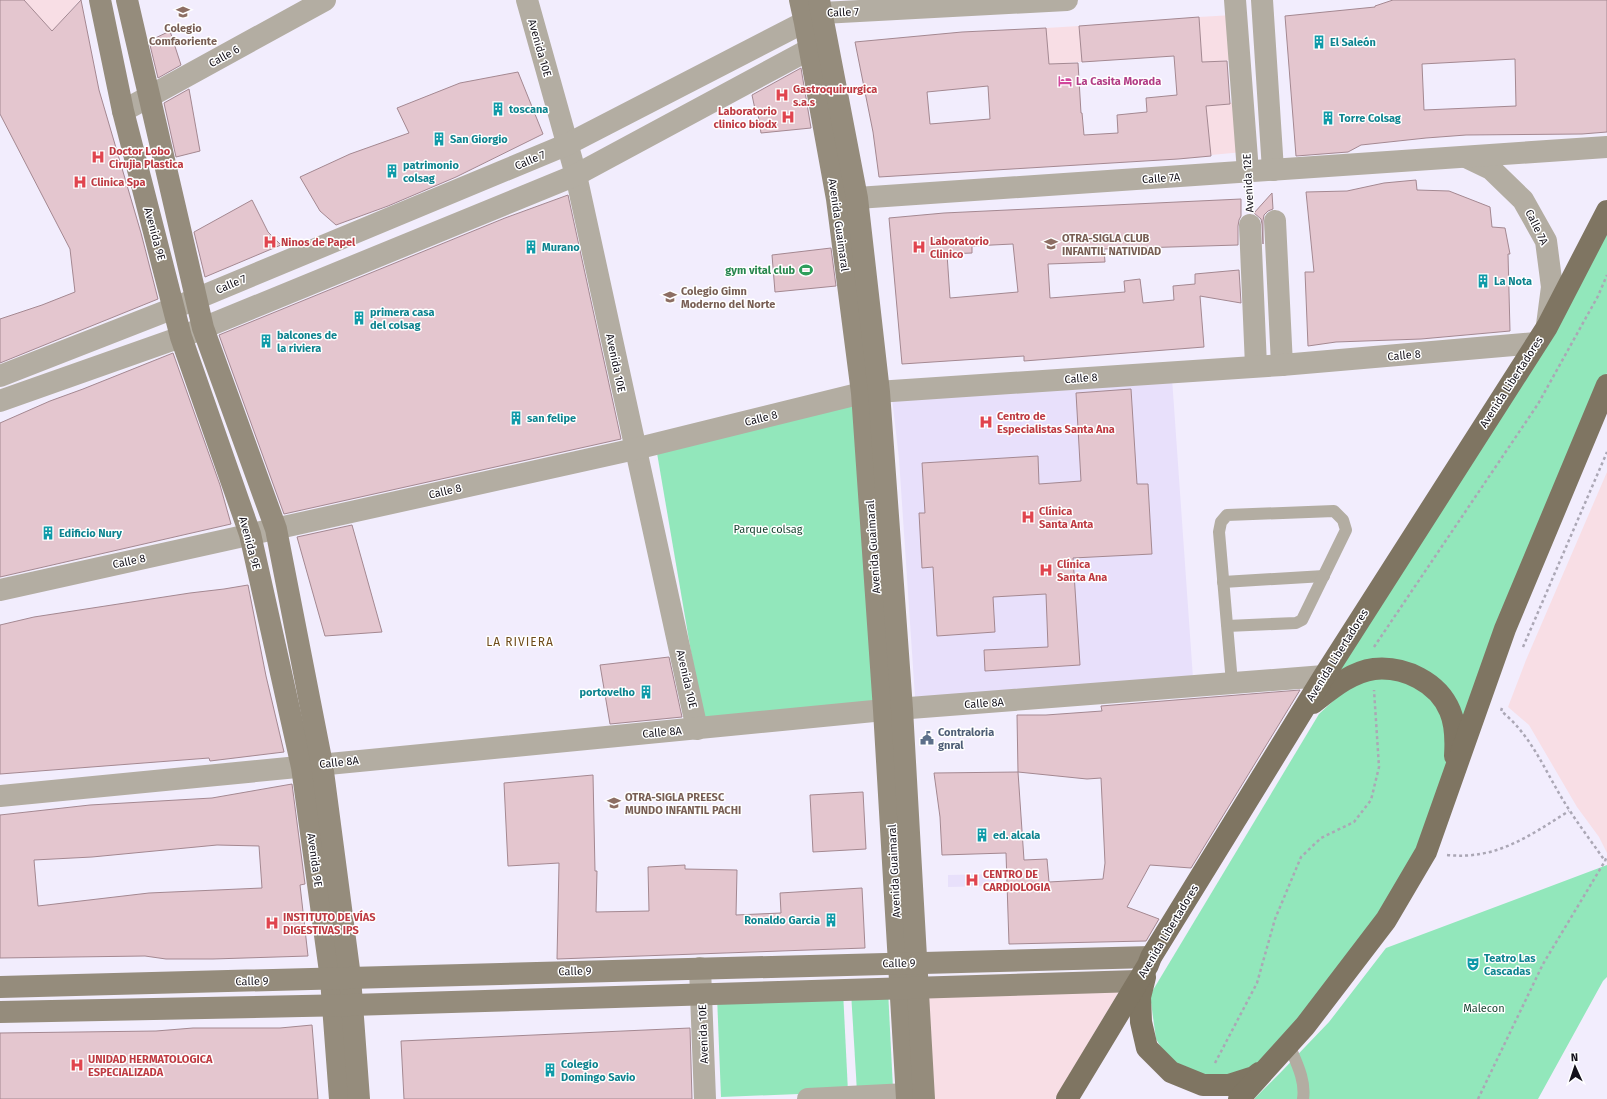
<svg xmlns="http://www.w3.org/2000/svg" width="1607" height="1099" viewBox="0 0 1607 1099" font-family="'Fira Sans',sans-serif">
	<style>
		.commercial { fill: #f8dee5 }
		.built { fill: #e8e0fb }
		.green { fill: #92e7bb }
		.building { fill: #e4c6cf; stroke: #a48891; fill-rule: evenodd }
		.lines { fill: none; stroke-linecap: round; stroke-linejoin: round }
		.path { stroke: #aba7b5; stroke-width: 2.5; stroke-dasharray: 3 3; stroke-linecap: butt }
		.lane { stroke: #b3ada2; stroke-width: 12 }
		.street { stroke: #b3ada2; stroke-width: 22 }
		.secondary { stroke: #958c7c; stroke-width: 22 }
		.primary { stroke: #7f7562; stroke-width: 22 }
		.labels { text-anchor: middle; stroke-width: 3; stroke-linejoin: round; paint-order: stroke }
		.street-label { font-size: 11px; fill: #14111a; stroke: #fff }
		.education-label { font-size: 11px; font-weight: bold; fill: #785e54; stroke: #fff; text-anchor: start }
		.culture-label { font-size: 11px; font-weight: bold; fill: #0d838f; stroke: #fff; text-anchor: start }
		.hotel-label { font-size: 11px; font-weight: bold; fill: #b23c85; stroke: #fff; text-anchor: start }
		.health-label { font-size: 11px; font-weight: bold; fill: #be3a42; stroke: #fff; text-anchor: start }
		.leisure-label { font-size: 11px; font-weight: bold; fill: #27864d; stroke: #fff; text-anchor: end }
		.park-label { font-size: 11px; fill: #123f2b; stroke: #fff }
		.service-label { font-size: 11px; font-weight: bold; fill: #4e5e75; stroke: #fff; text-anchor: start }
		.neighbourhood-label { font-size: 12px; letter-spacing: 1px; fill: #6f4b1a; stroke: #fff }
	</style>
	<rect width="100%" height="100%" fill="#f2edfd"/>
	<g class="commercial">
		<path d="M24,0h56l-28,31z"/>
		<path d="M1233,15l4,45 -35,2 -3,-45z"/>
		<path d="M1079,26l3,36 -33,2 -3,-36z"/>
		<path d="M1238,102l5,50 -32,3 -5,-50z"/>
		<path d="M1607,472v381l-8,-16 -22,-30 -48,-82 -21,-18 18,-47z"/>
		<path d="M1121,988l-66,111h-128l-5,-108z"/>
	</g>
	<g class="built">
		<path d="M1172,378l21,300 -278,19 -16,-238 -7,-61z"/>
		<path d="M995,874v12l-47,1v-12z"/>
	</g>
	<g class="green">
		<path d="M1607,217v156l-145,357 -37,-56 -87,-1z"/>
		<path d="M855,404l22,302 -174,16 -46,-269z"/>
		<path d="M1385,677l26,5 20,12 12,18 6,45 -34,101 -45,69 -92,118 -23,22 -27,10 -28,-1 -30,-14 -14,-23 -6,-44 169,-281 38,-35z"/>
		<path d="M1607,865v112l-4,4 -65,118h-284l28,-28 47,-49 57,-74z"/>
		<path d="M888,990l5,99 -36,3 -6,-100z"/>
		<path d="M843,991l5,101 -127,5 -4,-101z"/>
	</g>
	<g class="building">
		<path d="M0,0h24l28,31 29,-31 18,90 42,143 17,66 -158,64v-44l42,-14 33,-13 -5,-43 -70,-135z"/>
		<path d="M1393,0h214v132l-25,2 -116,1 -40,3 -65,7 -13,7 -52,4 -11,-140 90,-9v-1zM1515,59l1,47 -92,4 -2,-46z"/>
		<path d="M1199,17l3,45 25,-1 3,43 -24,2 5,50 -33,3 -299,18 -6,-45 -18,-90 107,-10 84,-4 3,36 29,-1 3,50h1l2,22 34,-2 -1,-18 30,-3 -1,-14 31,-3 -3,-39 -92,6 -3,-36zM988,86l2,33 -60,5 -3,-32z"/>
		<path d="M170,31l11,34 -23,13 -9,-37z"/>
		<path d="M801,68l10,60 -50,5 -3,-19h-2l-4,-19z"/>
		<path d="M518,72l25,62 -87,43 -68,29 -52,19 -16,-14 -20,-34 50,-23 59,-21 -12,-25 63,-25z"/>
		<path d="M189,89l11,62 -24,6 -12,-54z"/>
		<path d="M1416,180l1,10 32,1 41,16 2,20 13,1 5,26h-2l2,77 -89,8 -85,3 -28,4 -3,-74h9l-8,-80 41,-1 37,-8z"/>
		<path d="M1272,193l1,16 -5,2 -4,4 -1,6v23l-1,-20 -1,-5 -7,-6z"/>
		<path d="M568,195l53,244 -337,75 -65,-179 286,-117z"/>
		<path d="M1241,199v17l-2,4 -1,6v19l-134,4 1,13 -57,2 2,34 75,-6 -1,-11 16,-2 3,24 31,-3 -1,-14 22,-2v-10l44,-4 2,33 -41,-7 4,51 -180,14v-5l-122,8 -13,-146 55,-5zM1013,244l5,48 -68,6 -3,-44 25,-1v-7z"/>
		<path d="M252,200l16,32 13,13 -76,32 -11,-45z"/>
		<path d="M831,248l5,38 -61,6 -3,-37z"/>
		<path d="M173,353l47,132 11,39 -231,53v-154l50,-22 33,-12z"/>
		<path d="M1131,389l6,95h11l4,70 -79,4 7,107 -95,6 -1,-21 64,-3 -2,-53 -53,3 2,35 -58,4 -4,-69 -11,1 -3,-55h6l-3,-50 116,-7 1,28 42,-3 -5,-88z"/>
		<path d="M352,525l30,107 -57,4 -28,-99z"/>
		<path d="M248,585l18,91 18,76 -74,9 -1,-3 -209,16v-149l34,-8 156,-24 34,-4z"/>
		<path d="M669,657l13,60 -72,7 -10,-59z"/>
		<path d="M1300,690l-109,178 -41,-3 -23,42 32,12 -13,22 -137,3 -3,-91 -64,2 -2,-38 -6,-44 84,-1 -1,-57h29l56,-4 -1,-5zM1018,772l69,7 14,-1 4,85 -2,16 -54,3 -2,-23 -23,1z"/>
		<path d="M593,775l2,96h2l-1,41 53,-1 -1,-44 37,-2v4l52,1 -1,45 45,-2 -1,-20 82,-5 3,60 -308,11 2,-96 -51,3 -4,-83z"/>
		<path d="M292,784l13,100 -5,1 8,71 -95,3h-47l-21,-3 -145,2v-143l90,-10 122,-7zM217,845l42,1 3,42 -113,5 -111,13 -4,-46 58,-3z"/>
		<path d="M863,792l3,57 -53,3 -3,-57z"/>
		<path d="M312,1025l6,74h-318v-66l156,-2 37,-3h87z"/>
		<path d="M690,1028l2,71h-288l-3,-58z"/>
	</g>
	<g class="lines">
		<g class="path">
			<path d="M1249,192v13"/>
			<path d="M1374,647l164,-243 60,-108 9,-21"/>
			<path d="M1523,647l84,-195"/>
			<path d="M1502,708l-1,3c33,26 46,66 69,100 11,17 24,34 35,50"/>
			<path d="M1447,855c50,5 82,-19 122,-44"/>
			<path d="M1215,1063l42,-80 18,-64 26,-62 20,-19 33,-16 17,-22 8,-33 -5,-77"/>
			<path d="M1478,1099l65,-135 62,-103 2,-5"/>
		</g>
		<g class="lane">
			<path d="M1223,582l101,-6"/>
			<path d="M1227,626l69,-3 6,-3 44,-90 -3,-10 -9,-9 -107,4 -6,7 -2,10 13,151"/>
			<path d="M1289,1045c7,17 17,35 14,54"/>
		</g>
		<g class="street">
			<path d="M527,0l49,175 121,554"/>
			<path d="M1235,0l13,172"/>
			<path d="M1262,0l11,170"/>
			<path d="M123,111l202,-111"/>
			<path d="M1466,157l25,12 32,31 23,41 6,46 -5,38"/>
			<path d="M857,198l750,-51"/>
			<path d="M1275,221l7,144"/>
			<path d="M1250,225l6,141"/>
			<path d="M0,376l174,-68 394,-164 254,-131 245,-13"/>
			<path d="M0,401l181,-64 395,-162 234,-126"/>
			<path d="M0,590l635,-141 227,-56 420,-28 254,-22"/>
			<path d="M0,796l884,-86 440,-34"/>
			<path d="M700,968l5,131"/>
			<path d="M808,1099l99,-5"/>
		</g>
		<g class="secondary">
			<path d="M100,0l23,111 58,226 69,197 52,233 29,212 9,120"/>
			<path d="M127,0l76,328 73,201 46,235 28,213 9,122"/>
			<path d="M800,0l5,23 32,176 25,194 22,317 23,389"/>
			<path d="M819,0l38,198 22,194 23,317 22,390"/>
			<path d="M0,987l1151,-30"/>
			<path d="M0,1012l351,-7 786,-24"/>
		</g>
		<g class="primary">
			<path d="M1313,703c18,-14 38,-31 61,-34 30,-3 64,13 76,42 6,14 6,30 5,45"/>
			<path d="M1145,977l-5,20 1,25 6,26 24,24 32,13h26l25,-8 5,-4"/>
			<path d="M1067,1099l81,-134 3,-8 173,-281 223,-349 60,-116"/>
			<path d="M1239,1099l66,-73 81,-106 40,-68 79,-223 102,-244"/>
		</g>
	</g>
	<defs>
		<g id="school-bare" transform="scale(1.08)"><path d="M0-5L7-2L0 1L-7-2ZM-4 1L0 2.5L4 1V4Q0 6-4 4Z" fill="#8d6e63" stroke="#fff" stroke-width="2.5" paint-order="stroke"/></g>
		<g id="building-bare" transform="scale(1.08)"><path d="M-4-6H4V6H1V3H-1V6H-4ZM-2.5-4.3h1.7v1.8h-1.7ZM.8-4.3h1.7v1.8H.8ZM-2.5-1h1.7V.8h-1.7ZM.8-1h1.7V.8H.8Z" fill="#0f9aa8" stroke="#fff" stroke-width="2.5" paint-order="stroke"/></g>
		<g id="hotel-bare" transform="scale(1.08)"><path d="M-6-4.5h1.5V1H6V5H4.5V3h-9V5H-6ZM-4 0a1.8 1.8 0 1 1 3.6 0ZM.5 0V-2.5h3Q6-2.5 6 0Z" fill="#d1479c" stroke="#fff" stroke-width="2.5" paint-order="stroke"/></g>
		<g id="hospital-bare" transform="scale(1.08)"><path d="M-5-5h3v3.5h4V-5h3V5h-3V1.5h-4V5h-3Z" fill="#e0444e" stroke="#fff" stroke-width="2.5" paint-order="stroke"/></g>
		<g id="stadium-bare" transform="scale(1.08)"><path d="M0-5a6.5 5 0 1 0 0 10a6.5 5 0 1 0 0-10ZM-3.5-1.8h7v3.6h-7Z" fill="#2e9e5b" stroke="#fff" stroke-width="2.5" paint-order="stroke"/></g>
		<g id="civic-bare" transform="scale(1.08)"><path d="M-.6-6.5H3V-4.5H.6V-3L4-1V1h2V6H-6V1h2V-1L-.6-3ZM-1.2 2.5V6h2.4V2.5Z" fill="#5c6f8a" stroke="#fff" stroke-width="2.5" paint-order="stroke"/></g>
		<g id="theatre-bare" transform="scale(1.08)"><path d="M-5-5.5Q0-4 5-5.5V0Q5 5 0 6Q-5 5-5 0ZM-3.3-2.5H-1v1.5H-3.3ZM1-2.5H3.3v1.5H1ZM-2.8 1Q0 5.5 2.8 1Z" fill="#0f9aa8" stroke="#fff" stroke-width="2.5" paint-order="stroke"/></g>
	</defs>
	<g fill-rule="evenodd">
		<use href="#school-bare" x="183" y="12"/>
		<use href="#building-bare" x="1319" y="42"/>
		<use href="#hotel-bare" x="1065" y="81"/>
		<use href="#hospital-bare" x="782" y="95"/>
		<use href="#building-bare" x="498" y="109"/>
		<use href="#hospital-bare" x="788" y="117"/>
		<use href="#building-bare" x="1328" y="118"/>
		<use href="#building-bare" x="439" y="139"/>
		<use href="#hospital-bare" x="98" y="157"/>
		<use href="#building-bare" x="392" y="171"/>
		<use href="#hospital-bare" x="80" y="182"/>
		<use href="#hospital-bare" x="270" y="242"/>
		<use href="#school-bare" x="1051" y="244"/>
		<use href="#building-bare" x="531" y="247"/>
		<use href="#hospital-bare" x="919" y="247"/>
		<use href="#stadium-bare" x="806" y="270"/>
		<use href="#building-bare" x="1483" y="281"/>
		<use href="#school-bare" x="670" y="297"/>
		<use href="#building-bare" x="359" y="318"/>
		<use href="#building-bare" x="266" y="341"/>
		<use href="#building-bare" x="516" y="418"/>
		<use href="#hospital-bare" x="986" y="422"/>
		<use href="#hospital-bare" x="1028" y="517"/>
		<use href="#building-bare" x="48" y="533"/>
		<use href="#hospital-bare" x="1046" y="570"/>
		<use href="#building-bare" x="646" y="692"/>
		<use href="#civic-bare" x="927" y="738"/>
		<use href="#school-bare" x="614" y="803"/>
		<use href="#building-bare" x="982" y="835"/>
		<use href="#hospital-bare" x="972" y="880"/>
		<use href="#building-bare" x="831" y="920"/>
		<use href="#hospital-bare" x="272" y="923"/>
		<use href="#theatre-bare" x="1473" y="964"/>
		<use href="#hospital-bare" x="77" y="1065"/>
		<use href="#building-bare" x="550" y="1070"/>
	</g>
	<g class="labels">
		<g class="street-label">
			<text transform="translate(843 12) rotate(-3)" y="4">Calle 7</text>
			<text transform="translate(540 48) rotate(74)" y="4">Avenida 10E</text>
			<text transform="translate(224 56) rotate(-29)" y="4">Calle 6</text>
			<text transform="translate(530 160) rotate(-23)" y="4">Calle 7</text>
			<text transform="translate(1161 178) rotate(-4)" y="4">Calle 7A</text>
			<text transform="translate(1248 183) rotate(-93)" y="4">Avenida 12E</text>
			<text transform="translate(839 225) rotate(82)" y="4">Avenida Guaimaral</text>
			<text transform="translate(1537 227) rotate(64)" y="4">Calle 7A</text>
			<text transform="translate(155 234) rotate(75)" y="4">Avenida 9E</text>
			<text transform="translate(231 284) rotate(-23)" y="4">Calle 7</text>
			<text transform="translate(1404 355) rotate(-5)" y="4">Calle 8</text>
			<text transform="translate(616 363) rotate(78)" y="4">Avenida 10E</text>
			<text transform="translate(1081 378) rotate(-4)" y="4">Calle 8</text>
			<text transform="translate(1511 382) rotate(-57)" y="4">Avenida Libertadores</text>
			<text transform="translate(761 418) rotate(-14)" y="4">Calle 8</text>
			<text transform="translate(445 491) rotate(-13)" y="4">Calle 8</text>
			<text transform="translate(250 543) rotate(75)" y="4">Avenida 9E</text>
			<text transform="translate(873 547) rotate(-94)" y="4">Avenida Guaimaral</text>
			<text transform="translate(129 561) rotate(-12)" y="4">Calle 8</text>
			<text transform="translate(1337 655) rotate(-58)" y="4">Avenida Libertadores</text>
			<text transform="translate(687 679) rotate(77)" y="4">Avenida 10E</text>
			<text transform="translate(984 703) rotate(-4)" y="4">Calle 8A</text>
			<text transform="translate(662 732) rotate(-5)" y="4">Calle 8A</text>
			<text transform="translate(339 762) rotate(-6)" y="4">Calle 8A</text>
			<text transform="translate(315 860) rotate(82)" y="4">Avenida 9E</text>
			<text transform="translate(894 871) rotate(-93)" y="4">Avenida Guaimaral</text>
			<text transform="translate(1168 931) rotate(-59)" y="4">Avenida Libertadores</text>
			<text transform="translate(899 963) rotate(-1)" y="4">Calle 9</text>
			<text transform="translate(575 971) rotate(-1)" y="4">Calle 9</text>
			<text transform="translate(252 981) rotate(-1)" y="4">Calle 9</text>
			<text transform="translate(703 1034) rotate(-92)" y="4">Avenida 10E</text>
		</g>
		<g class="education-label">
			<text x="183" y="32" text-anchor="middle">Colegio<tspan x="183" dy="13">Comfaoriente</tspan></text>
			<text x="1062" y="242">OTRA-SIGLA CLUB<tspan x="1062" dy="13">INFANTIL NATIVIDAD</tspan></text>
			<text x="681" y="295">Colegio Gimn<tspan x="681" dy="13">Moderno del Norte</tspan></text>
			<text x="625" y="801">OTRA-SIGLA PREESC<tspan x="625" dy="13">MUNDO INFANTIL PACHI</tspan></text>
		</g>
		<g class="culture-label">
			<text x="1330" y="46">El Saleón</text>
			<text x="509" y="113">toscana</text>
			<text x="1339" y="122">Torre Colsag</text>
			<text x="450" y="143">San Giorgio</text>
			<text x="403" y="169">patrimonio<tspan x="403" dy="13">colsag</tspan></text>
			<text x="542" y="251">Murano</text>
			<text x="1494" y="285">La Nota</text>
			<text x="370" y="316">primera casa<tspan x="370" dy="13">del colsag</tspan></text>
			<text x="277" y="339">balcones de<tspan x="277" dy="13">la riviera</tspan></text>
			<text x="527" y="422">san felipe</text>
			<text x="59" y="537">Edificio Nury</text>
			<text x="635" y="696" text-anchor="end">portovelho</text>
			<text x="993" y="839">ed. alcala</text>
			<text x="820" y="924" text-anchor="end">Ronaldo Garcia</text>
			<text x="1484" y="962">Teatro Las<tspan x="1484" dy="13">Cascadas</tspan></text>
			<text x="561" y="1068">Colegio<tspan x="561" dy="13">Domingo Savio</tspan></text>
		</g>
		<g class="hotel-label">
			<text x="1076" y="85">La Casita Morada</text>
		</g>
		<g class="health-label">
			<text x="793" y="93">Gastroquirurgica<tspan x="793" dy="13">s.a.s</tspan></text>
			<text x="777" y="115" text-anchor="end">Laboratorio<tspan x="777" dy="13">clinico biodx</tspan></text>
			<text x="109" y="155">Doctor Lobo<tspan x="109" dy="13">Cirujia Plastica</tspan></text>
			<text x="91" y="186">Clinica Spa</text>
			<text x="930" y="245">Laboratorio<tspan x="930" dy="13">Clinico</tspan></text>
			<text x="281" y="246">Ninos de Papel</text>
			<text x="997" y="420">Centro de<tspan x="997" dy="13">Especialistas Santa Ana</tspan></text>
			<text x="1039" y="515">Clínica<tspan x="1039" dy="13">Santa Anta</tspan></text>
			<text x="1057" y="568">Clínica<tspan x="1057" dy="13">Santa Ana</tspan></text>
			<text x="983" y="878">CENTRO DE<tspan x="983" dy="13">CARDIOLOGIA</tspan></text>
			<text x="283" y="921">INSTITUTO DE VÍAS<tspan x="283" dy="13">DIGESTIVAS IPS</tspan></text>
			<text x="88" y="1063">UNIDAD HERMATOLOGICA<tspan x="88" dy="13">ESPECIALIZADA</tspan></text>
		</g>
		<g class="leisure-label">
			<text x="795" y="274">gym vital club</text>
		</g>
		<g class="park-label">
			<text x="768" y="533">Parque colsag</text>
			<text x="1484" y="1012">Malecon</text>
		</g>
		<g class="service-label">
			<text x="938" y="736">Contraloria<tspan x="938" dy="13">gnral</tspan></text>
		</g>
		<g class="neighbourhood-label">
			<text x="520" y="646">LA RIVIERA</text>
		</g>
	</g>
	<g transform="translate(1575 1067) rotate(357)" stroke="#ffffff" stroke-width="3" paint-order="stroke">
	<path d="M0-3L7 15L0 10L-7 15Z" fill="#14111a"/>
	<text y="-6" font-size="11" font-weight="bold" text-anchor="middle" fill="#14111a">N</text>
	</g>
</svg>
